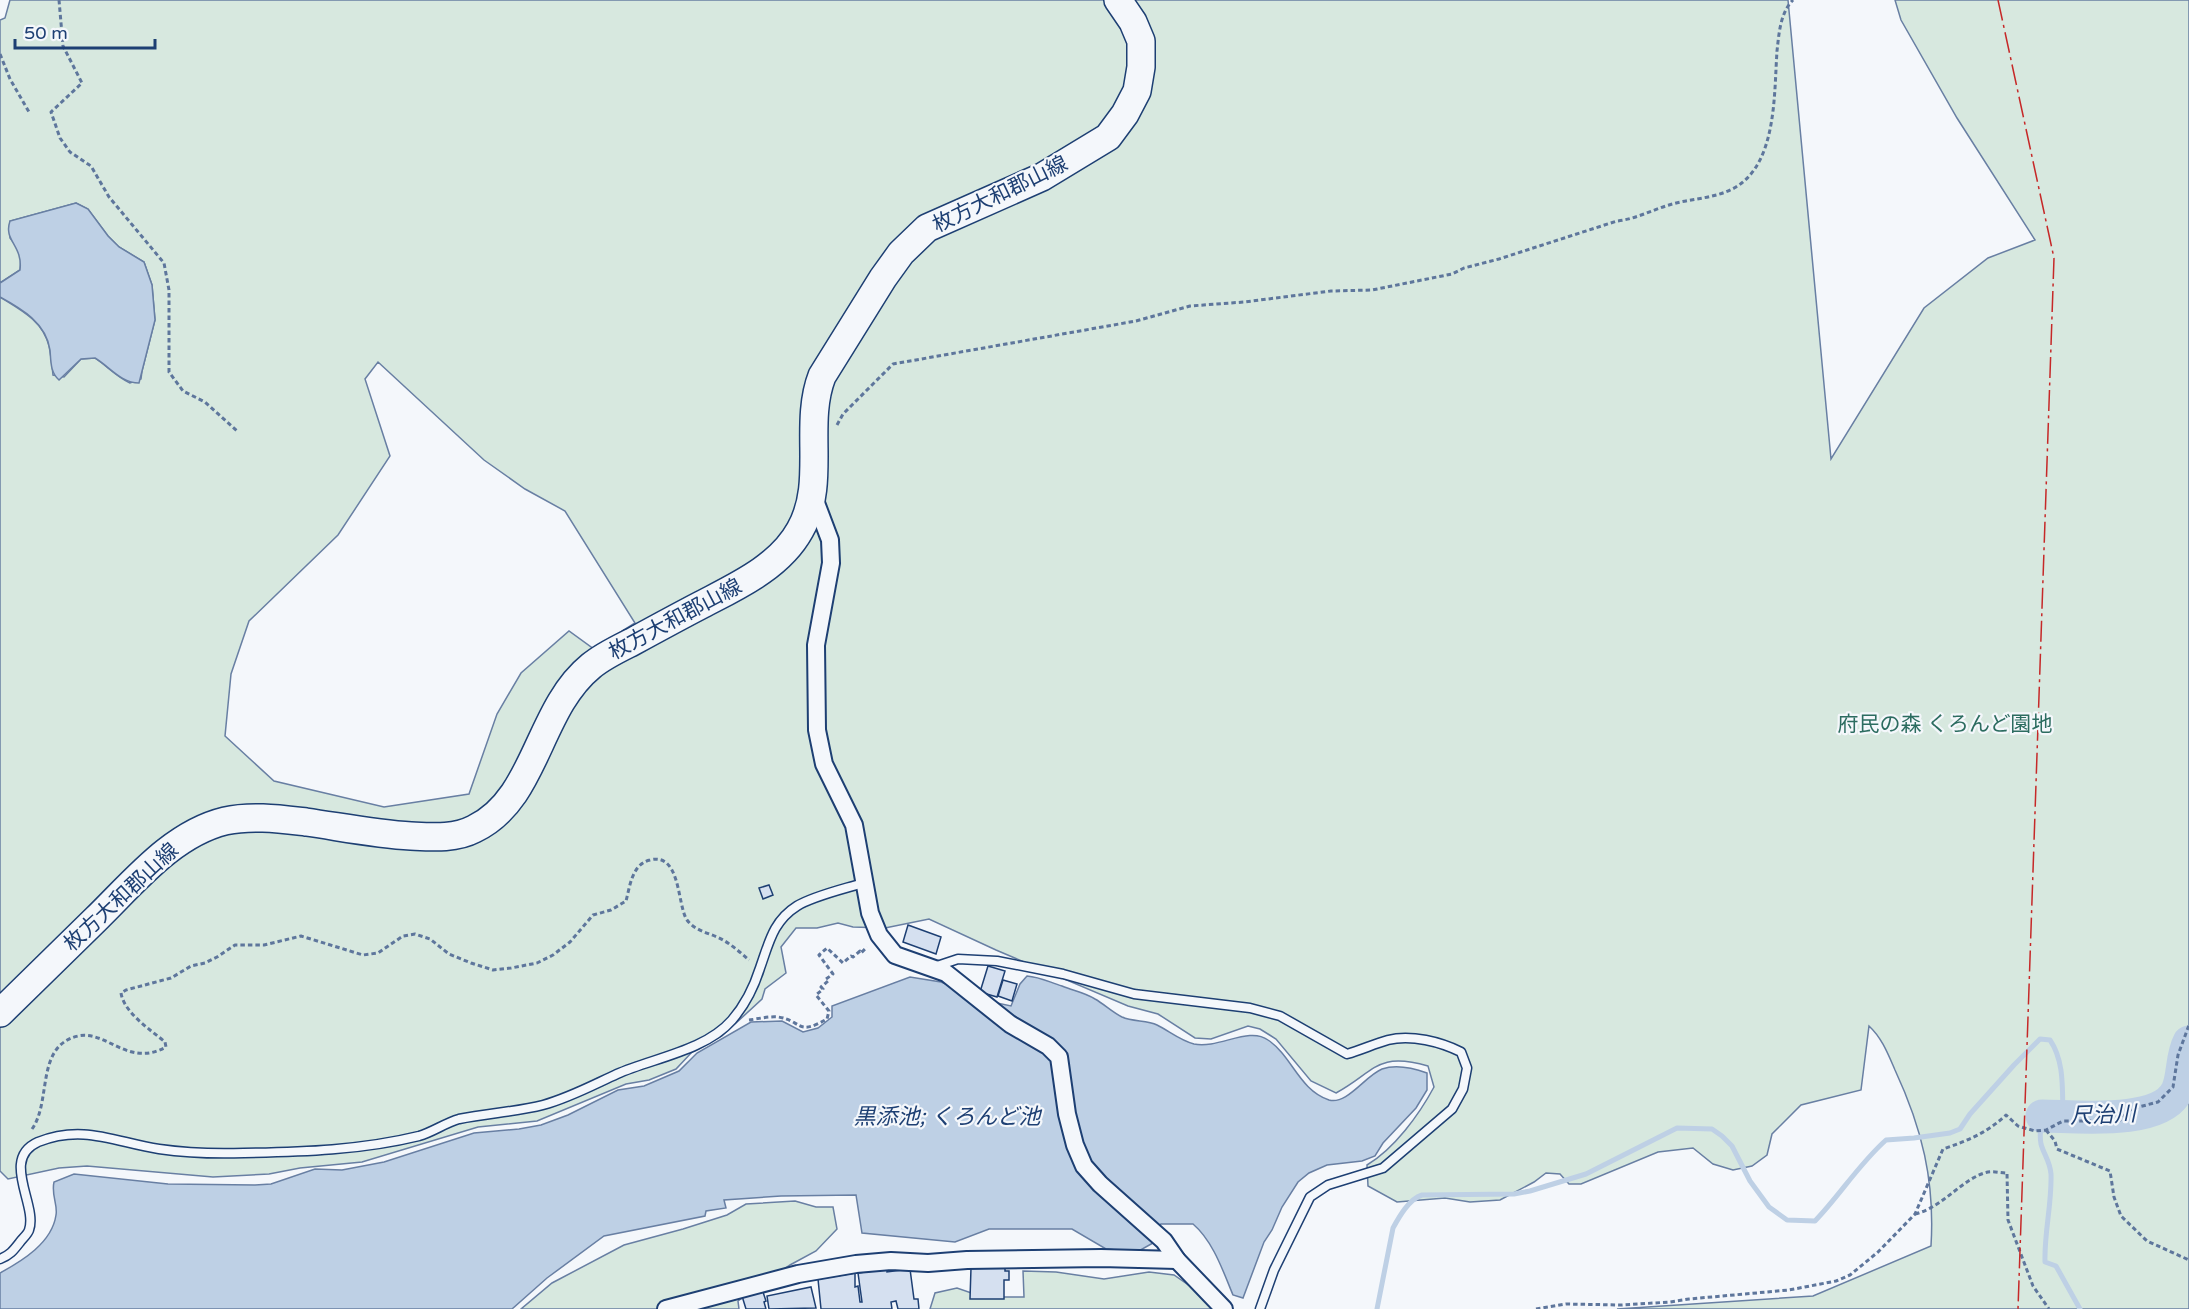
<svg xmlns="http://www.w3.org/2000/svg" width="2189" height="1309" viewBox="0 0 2189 1309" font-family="'Varela Round','Noto Sans JP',sans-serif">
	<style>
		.green { fill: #d7e8df; stroke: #687fa3; stroke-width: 1.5; fill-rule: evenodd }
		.water { fill: #bed0e5; stroke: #687fa3; stroke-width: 1.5 }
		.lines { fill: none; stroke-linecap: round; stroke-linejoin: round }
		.stream { stroke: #bed0e5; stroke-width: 5 }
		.river { stroke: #bed0e5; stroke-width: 33 }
		.building { fill: #d5e0f0; stroke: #1d3f73; stroke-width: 1.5 }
		.lane-casing { stroke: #1d3f73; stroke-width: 11 }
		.street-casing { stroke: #1d3f73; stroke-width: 20 }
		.primary-casing { stroke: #1d3f73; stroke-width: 30 }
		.path { stroke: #5e769c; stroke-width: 3; stroke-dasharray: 4.5 3; stroke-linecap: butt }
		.lane { stroke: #f4f7fb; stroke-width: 8 }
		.street { stroke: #f4f7fb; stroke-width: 16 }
		.primary { stroke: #f4f7fb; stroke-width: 27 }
		.power { stroke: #c62828; stroke-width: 1.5; stroke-dasharray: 21 4.5 3 4.5; stroke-linecap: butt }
		.labels { text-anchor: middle; stroke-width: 4.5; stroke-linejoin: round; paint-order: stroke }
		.street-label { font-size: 21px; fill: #1d3f73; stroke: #f4f7fb }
		.park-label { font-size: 21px; fill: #2c6c60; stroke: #f4f7fb }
		.water-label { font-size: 22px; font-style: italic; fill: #1d3f73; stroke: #f4f7fb }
	</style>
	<rect width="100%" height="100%" fill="#f4f7fb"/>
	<g class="green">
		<path d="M10,0h1778l43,459 93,-151 64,-50 47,-18 -78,-122 -56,-98 -6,-20h294v1309h-572l196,-13 118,-50c4,-65 -9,-118 -36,-176 -7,-16 -13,-32 -26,-44l-8,64 -60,15 -29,29 -5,21 -15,11 -19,4 -20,-6 -20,-16 -35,4 -77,32h-12l-9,-10 -14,-1 -12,9 -34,18 -30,2 -25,-4 -48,4 -29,-16 -1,-21c27,-16 52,-50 67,-78l-6,-21c-52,-15 -53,6 -92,27l-25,-12 -35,-42 -16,-10 -12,-3 -37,13 -16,-1 -37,-24 -30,-8 -132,-56 -67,-31 -44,9 -32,-1 -15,-4 -21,5h-21l-15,19 5,26 -21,16 -3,10 -40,37 -30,16 -16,17 -27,11 -23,4 -89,37 -59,6 -116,35 -62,6 -31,6 -56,3 -126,-11 -28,2 -51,11 -8,-8v-874c21,13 43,24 49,49 2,9 3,19 4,29l11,2 17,-18 14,-1c12,8 22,19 35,25l11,-4 1,-8 13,-51 -3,-35 -8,-23 -25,-15 -11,-11 -20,-27 -12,-6 -66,18v17l8,10 3,10 -1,12 -20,13v-263l5,-2zM378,362l106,98 41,29 40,22 70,112 -41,26 -25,-18 -48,42 -24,41 -28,80 -85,13 -110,-26 -49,-45 6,-62 18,-53 89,-86 52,-79 -25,-77z"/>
		<path d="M795,1201l21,6h17l4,22 -21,22 -26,14 -52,36 1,8h-218l31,-26 72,-38 59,-16 44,-14 19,-11z"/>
		<path d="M1023,1271l33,1 48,7 45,-7 25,3 23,16 16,18h-283l5,-16 22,-5 26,9h41z"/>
	</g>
	<g class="water">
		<path d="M76,203l12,6 20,27 11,11 25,15 8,23 3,35 -16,63c-18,0 -29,-16 -44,-25l-14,1 -22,21c-9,-8 -8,-19 -9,-30 -4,-27 -28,-41 -50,-53v-14l20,-13c3,-25 -17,-29 -10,-49z"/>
		<path d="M1027,976c13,1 22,6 35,10 12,5 22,6 33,13 9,5 17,13 27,18 11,5 25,3 35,8 12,6 24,16 37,19 25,5 55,-18 74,-4 24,16 31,50 61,60 18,5 36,-24 53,-31 15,-5 31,-1 45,4v17l-11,18 -33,35 -8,13 -13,5 -35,4 -18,8 -11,9 -16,25 -10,23 -8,12 -21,56 -10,-3c-10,-24 -20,-54 -40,-71h-32l-16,9 8,10 -16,9 -31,-3 -34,-20h-83l-34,13 -93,-9 -6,-38 -75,1 -57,4 2,8 -20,3 -1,5 -101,20 -57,42 -35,31h-512v-36c22,-12 52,-30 56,-58 2,-10 -5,-20 -2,-33l20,-8 94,10 87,1 16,-1 44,-15 27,1 42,-8 90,-29 45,-4 22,-4 27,-10 50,-25 26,-4 35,-15 18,-18 54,-31 31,-1 21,11 15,-4 14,-11v-11l78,-29 31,5 12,5 11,9 47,10 9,-22z"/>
	</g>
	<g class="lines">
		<g class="stream">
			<path d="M2042,1116c-1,8 -3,19 -1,28 3,11 9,17 10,30 1,30 -7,59 -6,88l11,4 24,43"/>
			<path d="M1377,1309l16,-81c6,-11 16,-29 29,-33l92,-1 16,-3 56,-17 91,-46 35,1 10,7 10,10 18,35 19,26 18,13 28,1c25,-26 44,-57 71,-81l28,-2 36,-5 10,-4 10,-15 44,-49 26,-26 10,1c15,22 12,51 13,76"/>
		</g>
		<path class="river" d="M2042,1116c33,0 118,10 135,-25 7,-15 4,-34 12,-49"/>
	</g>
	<g class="building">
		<path d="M769,885l4,10 -10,4 -4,-11z"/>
		<path d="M908,925l33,12 -5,17 -33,-12z"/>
		<path d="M988,966l17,5 -8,26 -17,-5z"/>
		<path d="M1003,980l14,4 -5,17 -14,-5z"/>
		<path d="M971,1268h34v3h4v9h-5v19h-34z"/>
		<path d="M887,1269v3l23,-3 4,30h4l1,10h-21l-2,-8 -5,1 1,7h-71l-3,-30 37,-6v14l3,-1 2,16h2l-4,-29z"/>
		<path d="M811,1287l5,21 -47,1 -2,-13z"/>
		<path d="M763,1292l3,9 -2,1 2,7h-20l-4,-13z"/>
	</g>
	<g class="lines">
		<g class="lane-casing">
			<g id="lane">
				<path d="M934,967l24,-8 39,2 66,13 71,20 116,14 30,8 67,38c14,-4 27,-10 41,-14 23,-6 53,2 73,12l6,16 -4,21 -11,20 -69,59 -55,17 -18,12 -36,73 -14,39"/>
				<path d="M0,1259c10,-4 13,-8 20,-17 2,-3 8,-8 9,-12 9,-25 -29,-71 9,-88 45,-18 77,0 121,7 28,4 56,5 85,4 59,-1 118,-3 175,-17 14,-4 26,-13 40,-17 28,-6 57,-7 84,-14 26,-7 50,-20 74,-31 36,-16 88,-23 115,-54 13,-15 22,-33 28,-52 9,-25 13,-47 37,-62 16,-10 47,-17 66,-23"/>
			</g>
		</g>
		<g class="street-casing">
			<g id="street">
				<path d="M813,495l17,45 1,23 -15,82 1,85 7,34 30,61 16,88 9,22 16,20 51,18 64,51 38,22 11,11 8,57 8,31 9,21 16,18 64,57 13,19 47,49"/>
				<path d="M666,1309l132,-35 58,-10 35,-3 37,2 39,-3 134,-2 76,2"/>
			</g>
		</g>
		<g class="primary-casing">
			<path id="primary" d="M0,1013c32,-31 64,-63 96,-94 38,-37 76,-85 129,-98 26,-6 55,-2 81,1 35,5 70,12 105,14 21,1 44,3 63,-7 63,-30 63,-119 117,-163 12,-10 27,-17 41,-24 22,-12 44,-24 67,-36 36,-19 80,-38 101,-76 27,-47 3,-105 22,-154l61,-98 18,-25 26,-25 115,-51 66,-40 17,-23 12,-23 4,-24v-26l-8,-19 -15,-22"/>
		</g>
		<g class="path">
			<path d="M59,0l4,46 19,37 -31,29 9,26 10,14 21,14 18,31 55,66 5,27v82l14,19 22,11 32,29"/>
			<path d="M0,54l10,25 19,33"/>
			<path d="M837,425l6,-11 50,-50 243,-43 54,-15 54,-4 87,-11 41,-1 80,-16 12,-6 35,-9 118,-38c19,-2 35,-11 52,-16 22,-7 47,-6 67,-18 41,-25 38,-93 41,-136 2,-17 3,-38 16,-51"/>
			<path d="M749,1020c8,-1 20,-4 29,-3 24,3 18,20 49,2l2,-8 -13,-16 7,-6 -2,-2 7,-6 -2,-2 7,-5 -14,-19 8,-7 16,15 8,-7 2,1 7,-6 1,2 6,-6"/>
			<path d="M32,1129c20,-28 3,-83 46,-93 29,-6 50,32 88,11l-1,-5c-14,-12 -41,-29 -44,-49l5,-3 45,-12 20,-12 14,-3 12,-6 18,-12h29l37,-9 62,19 15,-2 25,-17 12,-2 15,5 19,15 22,9 22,7 18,-2 26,-5 16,-8 17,-13 23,-27 18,-5 15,-9c4,-15 6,-37 24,-41 31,-8 27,45 37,60 9,12 24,13 36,20 9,5 18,13 26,20"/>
			<path d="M2046,1130l9,11 2,8 53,22 4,26 7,19 26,25 42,19"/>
			<path d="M1915,1214c29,-7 47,-36 73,-42 6,-1 13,1 19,1l1,47 25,66 16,23"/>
			<path d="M1536,1309l30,-5 56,1 48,-3 19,-3 100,-9 47,-9 14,-6 28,-23 37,-38 28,-65c24,-8 44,-16 63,-34l12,11 17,5 11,-1 17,-9h56l12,-12 27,-7 15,-15 5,-32 11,-30"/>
		</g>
		<use href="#lane" class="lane"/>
		<use href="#street" class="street"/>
		<use href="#primary" class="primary"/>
		<path class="power" d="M1998,0l56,258 -36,1051"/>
	</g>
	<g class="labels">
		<g class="street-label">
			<text transform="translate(1000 194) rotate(-26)" y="7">枚方大和郡山線</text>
			<text transform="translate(675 619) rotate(-28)" y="7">枚方大和郡山線</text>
			<text transform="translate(121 897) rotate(-43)" y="7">枚方大和郡山線</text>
		</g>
		<g class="park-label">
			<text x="1945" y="731">府民の森 くろんど園地</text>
		</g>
		<g class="water-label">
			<text transform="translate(2103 1114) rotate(-2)" y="8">尺治川</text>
			<text x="947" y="1124">黒添池; くろんど池</text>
		</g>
	</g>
	<path d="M15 39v9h140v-9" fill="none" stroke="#1d3f73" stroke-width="3"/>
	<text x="24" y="39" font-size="18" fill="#1d3f73" stroke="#f4f7fb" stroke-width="4.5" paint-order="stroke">50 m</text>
</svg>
